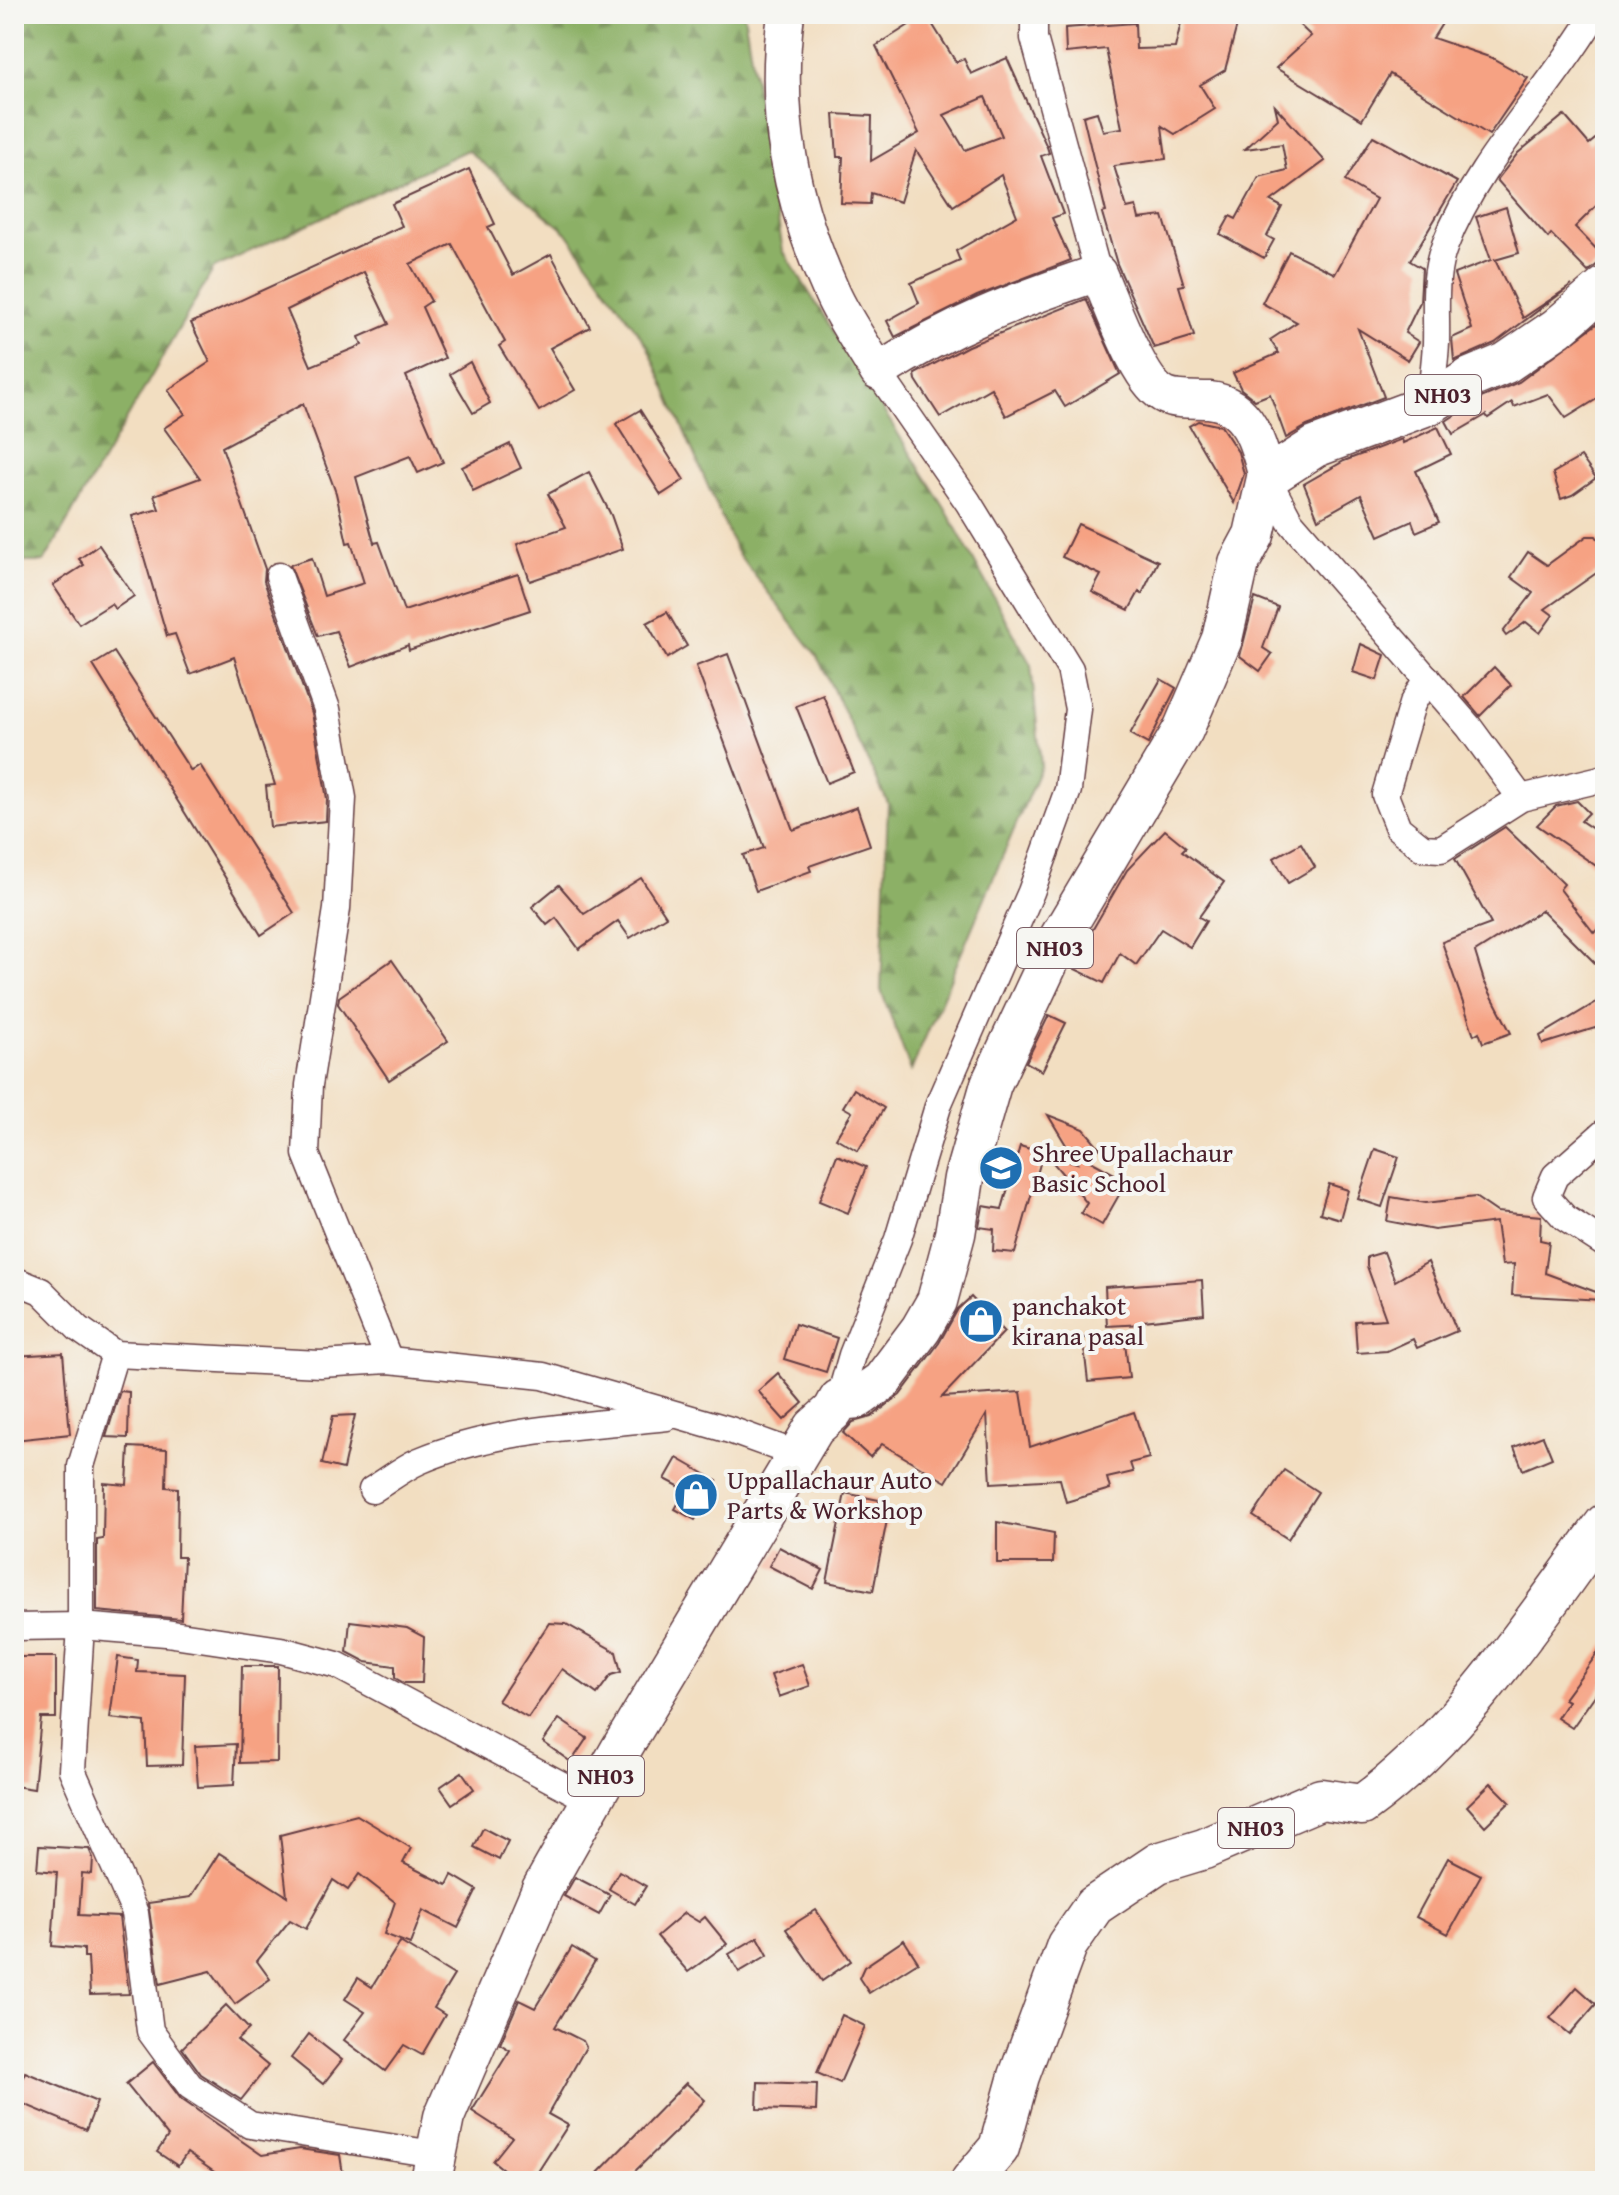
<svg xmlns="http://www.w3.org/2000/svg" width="1619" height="2195" viewBox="0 0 1619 2195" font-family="'Gentium Book Plus',serif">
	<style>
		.forest { fill: url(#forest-firs); stroke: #6b6848; stroke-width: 2 }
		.building { fill: #f6a283; fill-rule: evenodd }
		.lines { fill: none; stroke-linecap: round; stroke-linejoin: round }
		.street-casing { stroke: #633c42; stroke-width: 29 }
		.secondary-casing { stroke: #633c42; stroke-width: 39 }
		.primary-casing { stroke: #633c42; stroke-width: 43 }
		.street { stroke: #fff; stroke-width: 26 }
		.secondary { stroke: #fff; stroke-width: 36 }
		.primary { stroke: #fff; stroke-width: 40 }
		.labels { text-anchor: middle; stroke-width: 8; stroke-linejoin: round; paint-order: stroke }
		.shield { fill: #f6f6f2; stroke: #7e6067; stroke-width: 2 }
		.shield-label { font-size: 24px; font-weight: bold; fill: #4a1f2b }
		.poi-label { font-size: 26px; fill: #4a1f2b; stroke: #f6f6f2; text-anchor: start }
	</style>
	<defs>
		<pattern id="forest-firs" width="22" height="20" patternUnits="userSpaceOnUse" patternTransform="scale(2)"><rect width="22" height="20" fill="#8cb066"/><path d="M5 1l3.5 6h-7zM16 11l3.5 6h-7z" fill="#748f54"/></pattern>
	</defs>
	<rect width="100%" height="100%" fill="#f6f6f2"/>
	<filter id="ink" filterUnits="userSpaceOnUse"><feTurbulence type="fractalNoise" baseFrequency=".0125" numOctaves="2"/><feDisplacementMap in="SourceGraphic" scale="16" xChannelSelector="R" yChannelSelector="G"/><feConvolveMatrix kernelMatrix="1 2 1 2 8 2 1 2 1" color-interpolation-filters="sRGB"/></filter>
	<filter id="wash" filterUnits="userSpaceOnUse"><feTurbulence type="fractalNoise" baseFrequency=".006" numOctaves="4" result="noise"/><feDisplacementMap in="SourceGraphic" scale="32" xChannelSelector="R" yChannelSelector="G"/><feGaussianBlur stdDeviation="1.8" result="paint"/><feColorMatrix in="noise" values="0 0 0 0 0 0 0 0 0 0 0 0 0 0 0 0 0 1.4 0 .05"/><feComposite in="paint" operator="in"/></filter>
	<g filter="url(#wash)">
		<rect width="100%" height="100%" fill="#f2dec1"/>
		<path class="forest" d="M14,14h730l39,237 163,259 85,155 10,101 -130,305 -30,-81 7,-187 -71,-147 -81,-105 -89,-206 -80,-112 -100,-83 -253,118 -170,294h-30z"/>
		<g id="blocks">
			<g class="building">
				<path d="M902,14h24l30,48 8,-3 7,15 36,-16 40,89 2,6 -8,3 22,58 -11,4 19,42 -94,36 -82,41 -8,-16 32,-18 -8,-20 49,-22 -4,-10 61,-35 -16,-41 -48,31 -37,-56 -16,52 -29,-9 -1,11 -29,-1 2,-46h-6l-3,-43 38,2 -1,45 48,-28 -43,-87 33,-21zM985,97l17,39 -37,14 -21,-35z"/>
				<path d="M1183,14h57l-15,56 -25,15 15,24 -40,25 -13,-8 4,33 -52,7 13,42 9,-2 3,13 24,-3 21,69 -5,1 15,50 -40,12 -37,-84 -15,-51 4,-1 -23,-96 14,-4 6,19 19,-3 -16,-79 -40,4 -1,-25 70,-5 1,26 39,-1z"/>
				<path d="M1288,14h160l-15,24 59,20 36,20 -39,57 -99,-61 -28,46 -86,-52 35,-32z"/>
				<path d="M1275,106l50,55 -54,40 11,6 -15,29 7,4 -10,18 -44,-24 10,-18 6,3 23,-42 28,-7 -5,-26 -37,5 33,-30z"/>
				<path d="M1564,115l25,29 16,-13v66l-30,30 30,31 -17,14 -37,-38 -3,4 -51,-58 21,-27z"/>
				<path d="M1373,136l84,46 -47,79 12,7 -2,34 -15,31 14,9 -11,18 -50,-31 26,68 -77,29 -21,12 -16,-44 -15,6 -14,-11 -8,-16 46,-20 -9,-13 27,-18 -35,-19 27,-52 46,23 41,-75 -31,-18z"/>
				<path d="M469,169l26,55 -7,3 25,48 38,-21 39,73 -40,21 25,42 -36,21 -40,-65 6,-4 -53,-98 -42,20 21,37 -9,6 23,51 -39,18 37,86 -25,11 -8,-17 -54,21 18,66 5,-1 25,69 114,-37 12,36 -121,40 -1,-5 -57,22 -15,-36 -18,5 -28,-71 22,-7 12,38 40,-13 -13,-41 -4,1 -11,-50 -33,-89 -81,43 43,122 -1,12 48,132 15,86 -1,22 -56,6 -4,-41 9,-1 -41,-128 -44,17 -15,-40 -8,2 -35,-120 27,-7 -5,-14 46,-17 -36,-50 21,-14 -17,-24 42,-28 -19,-39 211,-97 -10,-22zM364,272l25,52 -30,13 3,8 -51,21 -24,-56z"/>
				<path d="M1506,207l13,46 -24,7 28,58 49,-33 -77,58 -41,18 -2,-23 20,-9 -18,-55 37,-14 -15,-43z"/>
				<path d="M1086,299l34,75 -55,33 -10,-16 -49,25 -15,-28 -51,29 -24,-37 -1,-6 53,-28z"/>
				<path d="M1599,322l6,9v63l-39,24 -18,-24 -34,13 -2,-5 -24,16 -2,-3 -33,19 -7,-13 35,-23 38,-16z"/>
				<path d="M470,362l20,41 -17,10 -23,-39z"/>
				<path d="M640,410l44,70 -23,15 -45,-71z"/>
				<path d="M1198,421l23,5 17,26 6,22 -10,29 -45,-77z"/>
				<path d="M1438,427l13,27 -35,17 23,51 -23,10 -4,-11 -33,15 -18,-41 -43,24 -14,-35 40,-23 58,-22 1,4z"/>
				<path d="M510,444l11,24 -48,23 -11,-24z"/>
				<path d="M1581,457l15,21 -24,17 -11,4 -8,-26z"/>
				<path d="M589,472l22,43 12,34 -93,32 -13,-37 49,-17 -18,-33z"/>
				<path d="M1078,524l80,37 -16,33 -3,-2 -10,18 -37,-18 9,-17 -39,-18z"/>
				<path d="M1587,536h9l9,13v18l-60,42 8,6 -13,18 -14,-11 -20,14 -3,-4 30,-39 -22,-16 17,-25 19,13z"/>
				<path d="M99,545l35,51 -19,13 -4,-5 -32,20 -26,-39 31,-20 -5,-6z"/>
				<path d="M1255,598l23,9 -15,41 9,6 -12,17 -20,-15z"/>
				<path d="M667,612l20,34 -20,12 -20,-35z"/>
				<path d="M1361,644l24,11 -8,25 -24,-8z"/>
				<path d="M114,652l77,119 9,-6 94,148 -33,22 -168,-270z"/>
				<path d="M728,654l65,176 64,-23 13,38 -61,21 2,5 -55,20 -13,-36 21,-7 -68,-182z"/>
				<path d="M1494,667l17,18 -31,31 -16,-19z"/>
				<path d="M1161,679l15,9 -28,56 -18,-10z"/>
				<path d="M823,695l31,77 -27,11 -31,-77z"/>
				<path d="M1577,801l12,12 -8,8 24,16v35l-68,-47 19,-19z"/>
				<path d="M1505,827l59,57 -4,5 34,44 11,-12v52l-63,-63 -67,42 9,29 27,52 -28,10 -4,-11 -5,3 -32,-93 49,-18 -36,-65z"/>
				<path d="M1165,830l21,17 -4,4 42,31 -25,35 7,4 -16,26 -29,-18 -25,36 -16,-12 -16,30 -33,-16 56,-97z"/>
				<path d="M1301,843l14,24 -27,16 -14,-25z"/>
				<path d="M641,878l25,38 -36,22 -12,-17 -39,28 -23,-31 -9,7 -15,-18 27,-22 25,29z"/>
				<path d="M392,960l56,81 -59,39 -51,-76 1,-7z"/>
				<path d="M1605,997v28l-62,19 -3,-8z"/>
				<path d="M1049,1015l17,8 -24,48 -16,-9z"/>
				<path d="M854,1089l30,19 -26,43 -22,-13 16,-26 -9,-5z"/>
				<path d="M1048,1115l36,14 16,19 -13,11 40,22 -25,44 -21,-12 6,-10 -42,-50 32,10z"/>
				<path d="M1020,1146l23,7 -28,100 -22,-2 1,-22 -15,-2 4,-21 19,3z"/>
				<path d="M1375,1149l24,8 -17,50 -24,-8z"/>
				<path d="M837,1155l29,12 -18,46 -29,-12z"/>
				<path d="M1329,1184l19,6 -8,29 -20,-6z"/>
				<path d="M1391,1197l35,6 49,-6 22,15 44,4 -1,24 9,2 -4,31 59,22 -1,5 -91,-5 2,-31 -12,1 -6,-43 -62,8 -47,-9z"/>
				<path d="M1384,1252l11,29 33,-19 29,69 -40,17 -4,-9 -26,12 -30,2 -2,-32 31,-2 -19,-53v-9z"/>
				<path d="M1202,1280l2,34 -60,7v3l-37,2 -2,-39z"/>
				<path d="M971,1297l33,35 -62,65 79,-5 9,55 104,-35 15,46 -19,5 3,9 -26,6 3,11 -44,13 -6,-23 -69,4 -4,-69 -41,68 -64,-38 -12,13 -27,-24 10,-11 18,-5 29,-22 39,-52 19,-34z"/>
				<path d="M795,1324l42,14 -11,34 -42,-13z"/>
				<path d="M1124,1334l5,44 -41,4 -5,-44z"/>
				<path d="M63,1353l7,81 -56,6v-84z"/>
				<path d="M778,1373l25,30 -19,17 -26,-29z"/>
				<path d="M120,1391l9,1 -1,46 -22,-1z"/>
				<path d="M355,1415l-12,54 -21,-5 11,-48z"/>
				<path d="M1543,1436l9,22 -29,12 -9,-23z"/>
				<path d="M129,1447l38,2 -1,38 12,1 -1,69h7l-3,62 -84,-8v-71l6,-1 1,-56 23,2z"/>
				<path d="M677,1458l40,23 -22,39 -20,-11 11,-19 -21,-11z"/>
				<path d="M1284,1470l34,22 -30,47 -35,-23z"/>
				<path d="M845,1493l34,7 1,20h7l-14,71 -46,-9z"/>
				<path d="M997,1522l57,11 -1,30h-56z"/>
				<path d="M779,1547l44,23 -10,19 -44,-23z"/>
				<path d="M350,1621l57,7 17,9 -2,46h-18l-9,-5v-12l-29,-4 -19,-10z"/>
				<path d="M549,1623l17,1 50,28 5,20 -10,3 -14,19 -35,-25 -34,49 -30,-17z"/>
				<path d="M1605,1643v38l-33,47 -15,-10 11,-17 -4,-2z"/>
				<path d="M14,1657h42v61h-15l-7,71 -20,-3z"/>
				<path d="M118,1657l20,3 -1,12 48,2 -3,91 -35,1 -2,-44 -35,-4z"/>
				<path d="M802,1664l8,22 -31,11 -8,-22z"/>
				<path d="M242,1666h36l-1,96 -37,1z"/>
				<path d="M559,1719l28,19 -16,24 -28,-20z"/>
				<path d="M236,1744l-2,41 -36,2 -3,-41z"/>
				<path d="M462,1772l12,17 -22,15 -12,-17z"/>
				<path d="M1491,1783l19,19 -25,24 -18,-20z"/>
				<path d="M357,1815l54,33 -8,15 44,22 5,-10 25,15 -19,38 -35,-18 -13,34 -26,-10 11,-32 -36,-28 -11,16 -15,-10 -27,49 -16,-9 -33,41 13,18 -35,25 -24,-33 -51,13 -12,-81 43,-6 28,-44 68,43 -7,-61z"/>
				<path d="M483,1828l25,13 -9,19 -25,-13z"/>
				<path d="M39,1846l50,3 4,9 -1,16 -10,-1 -3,42 40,2 10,77 -39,1 -2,-38h-4v-8l-32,-3 5,-74 -20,-2z"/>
				<path d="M1448,1858l33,17 -33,59 -32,-17z"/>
				<path d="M619,1871l27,15 -11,18 -26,-15z"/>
				<path d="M575,1877l35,18 -11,20 -35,-19z"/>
				<path d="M816,1910l35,51 -29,20 -36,-52z"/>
				<path d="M684,1913l15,9 6,-5 22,27 -39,28 -31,-36z"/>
				<path d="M758,1937l10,18 -29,17 -10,-18z"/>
				<path d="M904,1940l14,22 -49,31 -10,-15 5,-11z"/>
				<path d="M400,1942l54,33 -20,33 11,7 -23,40 -18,-10 -19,26 -41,-31 21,-28 -20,-13 13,-21 14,9z"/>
				<path d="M572,1947l23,14 -40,66 28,14 3,6 -38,67 20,11 -36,56h-14l-25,-20 19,-24 -40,-26 38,-61 -10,-6 19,-44 16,8z"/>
				<path d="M1577,1987l19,17 -26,30 -20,-16z"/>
				<path d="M226,2005l23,24 -12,11 31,26 -27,34 -40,-26 -19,-26z"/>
				<path d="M842,2015l23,11 -25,57 -23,-10z"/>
				<path d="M309,2034l33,26 -19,24 -32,-26z"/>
				<path d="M153,2062l28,37 81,56 38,-6 40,6 4,26h-117l-40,-28 -9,13 -21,-14 11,-16 -42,-52z"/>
				<path d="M25,2072l72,30 -11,28 -72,-30z"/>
				<path d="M758,2082l59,2 -1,27 -59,-2z"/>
				<path d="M686,2083l19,17 -25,27 -55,54h-35z"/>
			</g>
		</g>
	</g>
	<g filter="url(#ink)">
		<use href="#blocks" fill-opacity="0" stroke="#633c42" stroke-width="2"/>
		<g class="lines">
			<g class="street-casing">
				<g id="street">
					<path d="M1034,14v24l64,235"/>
					<path d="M1430,404c2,-21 5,-41 6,-61 1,-33 -4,-66 9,-98 33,-85 104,-153 150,-231"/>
					<path d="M1267,478l23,43 179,206 52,71"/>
					<path d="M279,576l48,133 16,89 -6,111 -28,176 -3,69 83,206"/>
					<path d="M1427,678l-15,26 -27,91 13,33 25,20 18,1 80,-51 84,-20"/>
					<path d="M1605,1132l-50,44 -9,21 19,21 40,26"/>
					<path d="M14,1280l27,11 38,38 36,25 205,10 69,-4 154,16 187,54 66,24"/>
					<path d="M115,1354l-34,112v160l-9,144 63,143 15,118 40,55 60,39 184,29"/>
					<path d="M839,1400l13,-45 46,-116 41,-136 92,-211 37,-102 10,-81 -8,-40 -102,-167 -90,-130"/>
					<path d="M372,1490c15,-9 31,-22 47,-29 76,-33 166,-35 248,-44"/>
					<path d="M14,1627l67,-1 85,7 115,17 56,15 255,136"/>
				</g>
			</g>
			<g class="secondary-casing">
				<path id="secondary" d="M786,14c-13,100 4,187 46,279 12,27 31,53 46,79 75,-48 136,-71 220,-99 13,28 40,111 68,123 11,5 30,3 43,4 40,4 50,45 58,78"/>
			</g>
			<g class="primary-casing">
				<g id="primary">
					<path d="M431,2181l13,-64 98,-228 78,-138 194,-323 19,-17 6,-11 19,-2 24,-17 39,-52 16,-28 18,-67 9,-56 27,-94 69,-147 123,-207 39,-91 17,-76 15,-28 13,-57 48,-31 115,-43 40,-26 36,-15 51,-35 48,-41"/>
					<path d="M971,2181l28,-33 20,-72 48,-131 27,-39 64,-43 46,-14 117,-50 41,6c100,-72 169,-182 243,-281"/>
				</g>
			</g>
			<use href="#street" class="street"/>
			<use href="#secondary" class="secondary"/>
			<use href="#primary" class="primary"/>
		</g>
	</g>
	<defs>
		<g id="school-disc" transform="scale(2.3)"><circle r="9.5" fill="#1f6fb2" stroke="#f6f6f2"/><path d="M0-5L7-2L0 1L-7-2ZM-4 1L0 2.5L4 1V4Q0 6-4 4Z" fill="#fff"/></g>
		<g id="shop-disc" transform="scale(2.3)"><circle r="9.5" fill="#1f6fb2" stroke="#f6f6f2"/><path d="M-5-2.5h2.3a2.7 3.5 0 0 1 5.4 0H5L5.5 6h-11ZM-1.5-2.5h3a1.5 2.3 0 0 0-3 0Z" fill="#fff"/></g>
	</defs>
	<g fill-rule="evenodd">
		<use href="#school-disc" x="1001" y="1168"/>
		<use href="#shop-disc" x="981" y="1321"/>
		<use href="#shop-disc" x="696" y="1495"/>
	</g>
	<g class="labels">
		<g class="shield">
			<rect x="1405" y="375" width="76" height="40" rx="6"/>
			<rect x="1017" y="928" width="76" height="40" rx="6"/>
			<rect x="568" y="1756" width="76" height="40" rx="6"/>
			<rect x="1218" y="1808" width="76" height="40" rx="6"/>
		</g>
		<g class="shield-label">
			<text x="1443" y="403">NH03</text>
			<text x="1055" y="956">NH03</text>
			<text x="606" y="1784">NH03</text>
			<text x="1256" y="1836">NH03</text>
		</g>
		<g class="poi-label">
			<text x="1032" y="1162">Shree Upallachaur<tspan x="1032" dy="30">Basic School</tspan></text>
			<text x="1012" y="1315">panchakot<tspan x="1012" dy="30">kirana pasal</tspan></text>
			<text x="727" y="1489">Uppallachaur Auto<tspan x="727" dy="30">Parts &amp; Workshop</tspan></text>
		</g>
	</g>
	<rect width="1619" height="2195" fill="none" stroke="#f6f6f2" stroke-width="48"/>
</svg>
